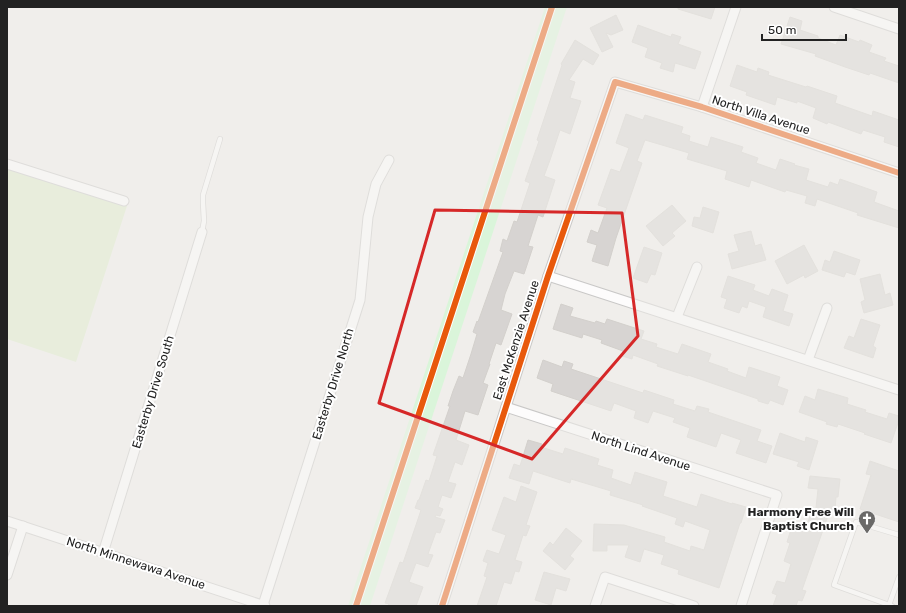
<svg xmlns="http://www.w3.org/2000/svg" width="906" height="613" viewBox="0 0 906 613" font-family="Rubik,sans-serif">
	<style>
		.grass { fill: #ddeccb }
		.park { fill: #daf5da }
		.building { fill: #d7d4d2; stroke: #d3d0cc }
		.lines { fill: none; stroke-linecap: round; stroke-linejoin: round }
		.lane-casing { stroke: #c9c8c7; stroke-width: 6 }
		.street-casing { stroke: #c9c8c7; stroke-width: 11 }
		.lane { stroke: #fdfcfc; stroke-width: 4.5 }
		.street { stroke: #fdfcfc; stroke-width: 9 }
		.cycleway-casing { stroke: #fff; stroke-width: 8 }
		.cycleway { stroke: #e8590c; stroke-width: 6 }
		.marked { fill: none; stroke: #d62828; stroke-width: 3; stroke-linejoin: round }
		.labels { text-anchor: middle; stroke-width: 4; stroke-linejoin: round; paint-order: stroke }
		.street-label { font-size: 12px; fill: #222; stroke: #fff }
		.poi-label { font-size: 12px; font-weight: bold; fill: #222; stroke: #fff; text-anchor: end }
	</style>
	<rect width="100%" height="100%" fill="#f0eeeb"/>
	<path class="grass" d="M7,166l120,40 -51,156 -69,-23z"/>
	<path class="park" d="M545,7h22l-197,599h-22z"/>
	<g class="building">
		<path d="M678,7h37l-4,12 -33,-10z"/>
		<path d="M616,15l7,15 -12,5 -5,-2 7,14 -11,5 -12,-24z"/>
		<path d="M790,17l12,4 -2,9 18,6v2l18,7 4,-10 19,7 1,-2 12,5 -3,7 17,6 -2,3 15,5v17l-29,-10 -1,2 -24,-8 -30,-11 1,-2 -35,-10z"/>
		<path d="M638,25l33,12 1,-3 9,3 -3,7 23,8 -6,17 -20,-6 -2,9 -13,-4 2,-5 -17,-6 3,-9 -16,-6z"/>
		<path d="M575,40l24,15 -6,10 -10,-6 -14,21 6,2 -5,16 11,3 -11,33 -10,-4 -10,30 -6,16 11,4 -12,37 -5,-2 -10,31 5,1 -9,27 -10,-3 -9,23 -4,16 11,4 -11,31 -5,-2 -7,21h1l-7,19 5,2 -10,30 -13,-4 -9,29 13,5 -7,20 -7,-3 -7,20 8,2 -5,14 -9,-3 -4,12 5,2 -3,7 -4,-1 -1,2 10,3 -5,13 -4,-1 -8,22 5,1 -5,12 -12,-4 -7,19 14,5 -7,19h-28l1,-2 -4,-1 15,-41 3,1 13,-38 5,-15 -6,-2 3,-8h1l7,-20 3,1 8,-25 -4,-1 17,-49h-2l5,-15 6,-15 4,2 8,-24 6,-20 -4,-2 4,-11 1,1 25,-70 -3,-1 3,-12 4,2 7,-20 3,1 13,-39 -5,-2 14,-40 -2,-1 25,-75 -1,-1z"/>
		<path d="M737,65l20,7 1,-4 11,4 -1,3 38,12 1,-1 30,10 -2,7 37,13 1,-5 26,9v27l-15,-5 1,-5 -22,-7 -2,4 -33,-12 -1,2 -14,-6 3,-10 -19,-7v2l-20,-6 -2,8 -29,-10 1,-3 -17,-6z"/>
		<path d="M626,114l17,6 2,-5 38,12 -2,6 9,3 -1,5 19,6 3,-10 32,10 -2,5 17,6 -2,5 20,7 4,-11 15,5 -1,1 15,4 -3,11 22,7 2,-5 8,3 2,-6 37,13 -3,10 25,9v17l-42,-13 1,-2 -41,-14 -2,7 -10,-3 2,-7 -21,-6 -1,2 -34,-12 -2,7 -24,-8 2,-8 -40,-12 2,-6 -44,-13 -8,21 5,2 -26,75 -8,28 -16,-5 5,-16 -10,-3 4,-12 7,3 9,-25 -9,-3 13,-36 9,3 9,-24 -13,-5z"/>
		<path d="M672,205l14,16 -14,12 3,3 -12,10 -17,-20z"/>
		<path d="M703,207l16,5 -6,21 -21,-7 2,-9 6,1z"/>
		<path d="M751,231l4,15 6,-2 5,16 -34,9 -4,-15 11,-3 -5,-16z"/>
		<path d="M804,245l14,26 -13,7 -1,-3 -17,9 -12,-23z"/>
		<path d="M644,247l18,6 -7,22 -4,-1 -4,9 -14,-5z"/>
		<path d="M834,251l26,9 -5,15 -9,-3 -2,5 -22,-7 3,-10 5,2z"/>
		<path d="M880,274l5,21 5,-2 3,12 -29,8 -3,-11 4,-2 -5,-21z"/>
		<path d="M728,276l27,9 -2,5 16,6 3,-7 16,6 -5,16 10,3 -4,12 -26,-9 3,-10 -17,-6 -2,7 -5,-2 -3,7 -15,-5 3,-9 -6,-2z"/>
		<path d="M561,304l12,4 -3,8 25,7 1,-2 9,3 2,-5 37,12 -3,8 16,5 -1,3 22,7 4,-10 29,10 -3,8 20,7 -1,2 19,7 3,-11 31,10 -3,9 11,4 -5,15 -13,-5 -2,4 -10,-3v-2l-70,-24v1l-31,-10 1,-2 -25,-9 -1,4 -10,-3 1,-5 -22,-8 1,-3 -19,-6 -1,4 -29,-9z"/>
		<path d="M861,319l19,6 -7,21 3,2 -3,10 -29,-10 5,-12 5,2z"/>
		<path d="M543,360l19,7 2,-6 9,3 -2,5 72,24 1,-3 30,10 -1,4 22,7 2,-5 12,3 -1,3 53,18 -4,11 15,5 -6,17 -30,-10 5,-13 -20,-7 -5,14 -29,-10 3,-9 -17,-6 2,-4 -22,-7 -5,12 -14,-5 2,-7 -22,-8 -3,8 -60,-20 2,-7 -16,-6z"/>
		<path d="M818,389l30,9 -1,6 19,6 -1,2 22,7 2,-6 10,3v4l-8,23 -27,-9 1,-1 -27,-9 -1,3 -11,-3 1,-2 -28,-10 6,-16 10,4z"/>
		<path d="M780,433l25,9 1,-5 12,4 -9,29 -12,-4 2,-4 -26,-8z"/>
		<path d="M528,440l14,4 -1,3 22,7 2,-6 34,11 -2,6 16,5 -2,8 20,7 4,-13 32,10 -4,14 34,11 4,-13 31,10v-1l14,4 -5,16h-1l-21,65 -41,-14 1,-4 -18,-6 3,-9 -20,-6 -4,13 -15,-5 4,-12h-22v6h-14l1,-27 30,1 41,12 -1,5 26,9 1,-5 13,4 6,-20 -25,-9 -2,6 -8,-3 2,-6 -35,-12 1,-1 -33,-10 1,-4 -40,-12 -1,4 -37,-12 -4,13 -20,-6 5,-14 6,2z"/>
		<path d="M870,461l29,10v51l-39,-13 11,-34 -5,-1z"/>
		<path d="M810,476l30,3 -2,18h-2l-1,14 -5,-1 -28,80 4,1 -4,10 -4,-1 -2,6h-23l4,-11 -5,-2 5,-12 8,2 6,-19 -7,-3 6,-18 -3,-1 5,-16 13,5 5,-15 5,1 3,-28 -10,-1z"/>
		<path d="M521,486l16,6 -11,33 4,1 -4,10 -3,-1 -8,25 7,2 -3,10 -4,-1 -4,13 -7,-2 -8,24h-19l10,-29 -3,-1 4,-13 -5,-2 4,-11 12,4 7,-19 -14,-5 12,-33 12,5z"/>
		<path d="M566,528l16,13 -12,15 4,3 -9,11 -22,-19 7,-9 3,3z"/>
		<path d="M544,572l26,7 -4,12 -10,-3 -5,17 -16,-5z"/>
	</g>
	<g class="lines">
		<g class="lane-casing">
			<g id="lane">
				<path d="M202,232l2,-11 -1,-18v-8l17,-56"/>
				<path d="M889,605l10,-28"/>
				<path d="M892,606l-58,-21 22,-63 43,13"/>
			</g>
		</g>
		<g class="street-casing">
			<g id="street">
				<path d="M834,7l65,22"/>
				<path d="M702,107l34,-100"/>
				<path d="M7,164l117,37"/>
				<path d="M548,276l351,114"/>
				<path d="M677,317l20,-50"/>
				<path d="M808,360l19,-52"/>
				<path d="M506,407l271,88 -36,111"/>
				<path d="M7,521l258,85"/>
				<path d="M103,553l99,-321"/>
				<path d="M7,575l16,-49"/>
				<path d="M263,605l97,-305 8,-83 8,-33 13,-24"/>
				<path d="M442,606l106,-330 67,-194 87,25 197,66"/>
				<path d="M595,606l10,-29 89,29"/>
			</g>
		</g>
		<use href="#lane" class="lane"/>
		<use href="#street" class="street"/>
		<g class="cycleway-casing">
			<g id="cycleway">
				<path d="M356,606l196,-599"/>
				<path d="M442,606l106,-330 67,-194 87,25 197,66"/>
			</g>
		</g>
		<use href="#cycleway" class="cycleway"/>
	</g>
	<path d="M0 0H906V613H0ZM435,210l187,3 16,123 -106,123 -153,-56z" fill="#f0eeeb" fill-opacity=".55" fill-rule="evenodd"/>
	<path class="marked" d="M435,210l187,3 16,123 -106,123 -153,-56z"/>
	<defs>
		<g id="church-pin" transform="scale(0.9)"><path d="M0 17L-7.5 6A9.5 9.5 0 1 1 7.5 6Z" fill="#6a6968" stroke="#fff"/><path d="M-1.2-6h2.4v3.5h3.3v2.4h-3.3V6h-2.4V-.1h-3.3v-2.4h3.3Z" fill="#fff"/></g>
	</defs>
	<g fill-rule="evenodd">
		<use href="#church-pin" x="867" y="519"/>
	</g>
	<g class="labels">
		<g class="street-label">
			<text transform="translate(761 115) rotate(18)" y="4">North Villa Avenue</text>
			<text transform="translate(516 340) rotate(-72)" y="4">East McKenzie Avenue</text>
			<text transform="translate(333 384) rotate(-73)" y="4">Easterby Drive North</text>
			<text transform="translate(153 392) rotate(-73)" y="4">Easterby Drive South</text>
			<text transform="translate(641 451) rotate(18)" y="4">North Lind Avenue</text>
			<text transform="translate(136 563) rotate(18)" y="4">North Minnewawa Avenue</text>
		</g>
		<g class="poi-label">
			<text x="854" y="516">Harmony Free Will<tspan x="854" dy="14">Baptist Church</tspan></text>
		</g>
	</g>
	<rect width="906" height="613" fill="none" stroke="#222222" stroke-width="16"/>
	<path d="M762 34v6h84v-6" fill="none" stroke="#222222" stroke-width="2"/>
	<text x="768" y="34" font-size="12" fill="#222222" stroke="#ffffff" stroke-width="3" paint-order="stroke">50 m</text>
</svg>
